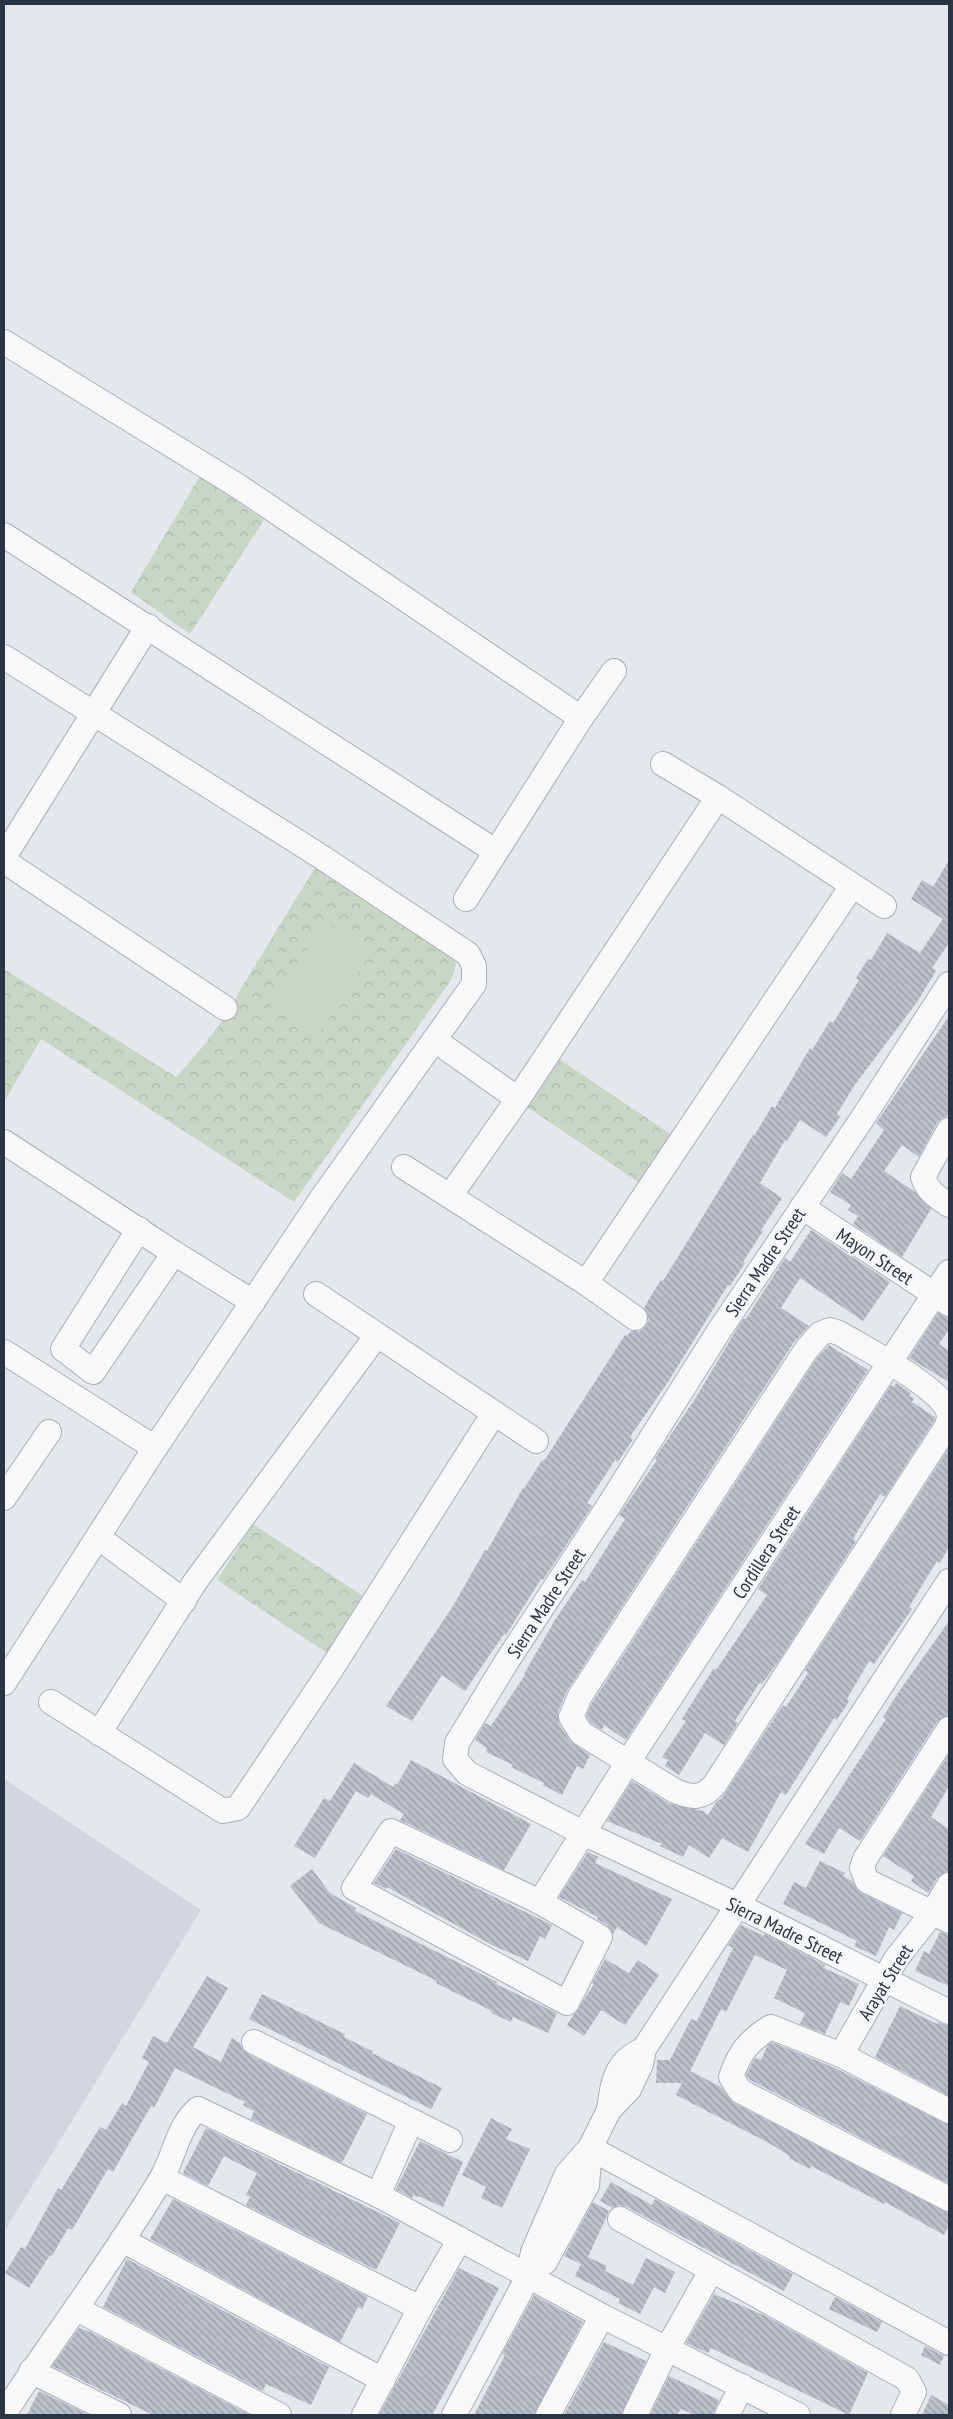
<svg xmlns="http://www.w3.org/2000/svg" width="953" height="2419" viewBox="0 0 953 2419" font-family="'PT Sans Narrow',sans-serif">
	<style>
		.built { fill: #d2d6de }
		.forest { fill: url(#forest-crowns) }
		.pitch { fill: #c9d6c5 }
		.building { fill: url(#building-back-hatch) }
		.lines { fill: none; stroke-linecap: round; stroke-linejoin: round }
		.street-casing { stroke: #a9aeb7; stroke-width: 26 }
		.street { stroke: #f7f8fa; stroke-width: 24 }
		.labels { text-anchor: middle; stroke-width: 4.5; stroke-linejoin: round; paint-order: stroke }
		.street-label { font-size: 19px; fill: #2b3445; stroke: #f4f6f9 }
	</style>
	<defs>
		<pattern id="forest-crowns" width="20" height="18" patternUnits="userSpaceOnUse" patternTransform="scale(1.25)"><rect width="20" height="18" fill="#c9d6c5"/><path d="M2 6a3 3 0 1 1 6 0M12 15a3 3 0 1 1 6 0" fill="none" stroke="#adb8ab"/></pattern>
		<pattern id="building-back-hatch" width="6" height="6" patternUnits="userSpaceOnUse" patternTransform="scale(1.25)"><rect width="6" height="6" fill="#bbc0ca"/><path d="M-1 5l2 2M0 0l6 6M5-1l2 2" fill="none" stroke="#989da6"/></pattern>
	</defs>
	<rect width="100%" height="100%" fill="#e4e7ec"/>
	<path class="built" d="M4,1779l197,131 -197,322z"/>
	<g class="forest">
		<path d="M200,476l64,44 -74,114 -59,-42z"/>
		<path d="M316,866l129,80 11,18 -5,16 -157,222 -253,-163 -37,63v-133l172,108c25,-27 48,-54 64,-87z"/>
		<path d="M559,1059l113,76 -32,48 -113,-76z"/>
		<path d="M253,1524l110,72 -36,57 -110,-73z"/>
	</g>
	<path class="pitch" d="M325,922l46,30 -54,85 -47,-30z"/>
	<g class="building">
		<path d="M949,860v83l-17,25 4,3 -19,31 -63,84 -17,28 3,3 -14,20 -26,-17 -13,21 -2,-1 -25,43 22,15 -21,32 2,1 -20,31 2,1 -15,23 -2,-1 -60,97 -38,55 3,2 -15,23 -3,-2 -28,43 5,3 -33,50 -16,24 -2,-1 -35,56 -2,-1 -39,57 -23,-16 -30,46 -26,-15 67,-100 32,-56 2,1 36,-63 1,1 18,-29 2,1 81,-126 2,1 4,-5h9l6,-5 3,-7 -5,-11 5,-9 12,-19 2,1 90,-146 1,1 18,-30 3,2 35,-60 2,2 18,-29 3,2 26,-43 -3,-2 12,-19 3,1 16,-27 33,20 23,-34 -32,-20 11,-19 11,7z"/>
		<path d="M949,1016v100l-7,2 -5,5 -18,34 -17,-12 -18,26 31,21 16,17 -29,48 -49,-33 5,-8 -10,-6 3,-5 -21,-13 12,-19 9,6 33,-49 -8,-7z"/>
		<path d="M811,1230l79,52 -27,39 -63,-43 -19,30 28,18 -15,16 -227,349 -9,21 1,12 11,17 20,14 -7,14 -6,-3 -15,29 -19,-10 1,-2 -33,-16 2,-2 -27,-13 1,-4 -12,-8 10,-17 6,3 34,-51 -1,-1 31,-54 27,-40 3,2 40,-63 -6,-4 38,-55 -2,-2 40,-59 40,-67 9,-14 2,1 39,-61 5,4z"/>
		<path d="M938,1313l11,5v11l-10,15 10,7v31l-40,-24z"/>
		<path d="M829,1345l39,25 -242,370 -22,-15 -2,5 -11,-7 -5,-7 6,-13 225,-345z"/>
		<path d="M896,1383l15,10 -2,3 5,2 -2,4 23,15 -1,4 -49,76 -5,-3 -27,45 3,2 -74,115 -20,28 -2,-2 -25,39 3,2 -14,22 -19,-12 -26,42 -14,-9 3,-6 -6,-3 24,-36 -4,-2 31,-50 3,1 51,-75 -9,-6 133,-204 3,2z"/>
		<path d="M949,1448v99l-9,16 -3,-2 -28,46 3,2 -38,55 -5,-3 -22,38 2,2 -12,19 -3,-2 -48,77 -5,-3 -33,60 -26,-14 -13,20 -20,-13 -6,12 -23,-11 2,-2 -55,-23 25,-40 38,23 33,7 5,4 9,-14 4,-2 62,-94 3,2 22,-34 -3,-3z"/>
		<path d="M949,1621v94l-12,7 -77,119 -21,-13 -15,26 -19,-10 81,-125 -3,-2 15,-24z"/>
		<path d="M949,1754v32l-18,31 18,12v42l-12,7 -9,15 -17,-12 3,-5 -31,-20z"/>
		<path d="M411,1760l120,64 -27,46 -104,-50 4,-6 -33,-20 -3,4 -12,-7 -41,67 -21,-12 30,-48 6,3 24,-38 39,24 2,-4 2,2z"/>
		<path d="M396,1849l156,76 -7,14 -5,-3 -12,25 -36,-16 -105,-58 -1,2 -12,-6z"/>
		<path d="M588,1852l10,5 -3,6 77,36 -26,47 -29,-19 -4,7 -6,-9 -10,-6 1,-2 -39,-20z"/>
		<path d="M820,1861l25,12 -2,3 9,5 9,12 41,20 -8,17 -5,-3 -13,29 -22,-10 3,-5 -74,-37 11,-22 12,6z"/>
		<path d="M312,1869l18,24 26,15 -1,3 142,71 -1,2 61,29 -9,20 -35,-16 -2,5 -20,-9 1,-2 -56,-28 1,-2 -118,-58 -29,-37z"/>
		<path d="M741,1925l23,11 1,-2 60,31 -1,3 35,16 -10,22 -9,-4 -15,32 -25,-10 5,-11 -31,-15 13,-28 -32,-15 -29,57 -5,-3 -31,62 31,16 13,16 215,110v12l-5,10 -59,-33 -1,2 -73,-38 -1,3 -21,-11 1,-2 -23,-14 -91,-47 6,-12h-26l1,-23h13l21,-41 6,2 36,-73 -5,-3z"/>
		<path d="M940,1932l9,3v51l-34,-15 9,-20 5,3z"/>
		<path d="M605,1959l24,14 9,-13 21,15 -34,50 -24,-15 -17,26 -17,-11 27,-41 -2,-1z"/>
		<path d="M207,1976l21,12 -35,59 28,15 11,-24 8,5 3,7 5,4 119,60 -25,49 -91,-44 3,-8 -11,-6 2,-3 -70,-34 -21,40 -3,-2 -38,66 -5,-3 -36,61 -4,-2 -16,28 -2,-1 -21,33 -24,-15 16,-26 4,2 33,-61 3,2 39,-63 6,3 16,-27 4,3 23,-44 -7,-4 11,-22 14,7z"/>
		<path d="M262,1994l83,40 -1,3 28,14v2l70,35 -11,21 -182,-90z"/>
		<path d="M900,2006l37,18 1,-2 11,4v70l-74,-39z"/>
		<path d="M772,2042l63,26 114,57v59l-199,-104 -4,-5 7,-14 3,-3 5,2 6,-14z"/>
		<path d="M491,2118l21,11 -6,10 24,10 -28,59 -21,-10 5,-11 -24,-12z"/>
		<path d="M206,2128l194,95 -24,47 -130,-65 4,-8 -4,-2 11,-22 -33,-17 -16,30 -25,-13z"/>
		<path d="M420,2141l43,21 -20,45 -25,-11v1l-5,-2 -1,3 -16,-9z"/>
		<path d="M611,2182l41,23 3,-6 138,75 -9,17 -157,-84 -8,-2 -6,3 -13,-7z"/>
		<path d="M173,2199l195,98 -6,12 -4,-2 -18,35 -190,-103z"/>
		<path d="M593,2202l16,9 -21,46 19,9 -2,5 28,14 13,-27 29,14 -10,21 -11,-6 -14,27 -22,-11 2,-4 -45,-23 6,-12 -17,-8z"/>
		<path d="M127,2259l202,108 -18,38 -45,-21 -3,7 -160,-84z"/>
		<path d="M459,2268l40,20 -51,98 -16,29h-53z"/>
		<path d="M714,2294l52,22 102,57 -19,42 -138,-67 -3,5 -22,-10z"/>
		<path d="M534,2295l49,27 -49,93h-60l31,-60 -3,-1z"/>
		<path d="M835,2297l47,25 -5,10 -48,-23z"/>
		<path d="M79,2328l12,4 159,83h-97l-101,-49z"/>
		<path d="M604,2342l42,19 -25,54h-57z"/>
		<path d="M925,2346l19,10 -4,9 -19,-10z"/>
		<path d="M669,2376l50,24 -6,15h-19l-13,-6 -4,6h-27z"/>
		<path d="M39,2391l48,23 -1,1h-59z"/>
		<path d="M931,2395l18,10v10h-27z"/>
	</g>
	<g class="lines">
		<g class="street-casing">
			<g id="street">
				<path d="M4,342l234,144 343,232"/>
				<path d="M4,535l491,316"/>
				<path d="M4,657l316,199 148,98 6,12v18l-152,214 -167,250 -151,235"/>
				<path d="M663,764l55,33 166,109"/>
				<path d="M4,857l144,-231"/>
				<path d="M4,861l221,147"/>
				<path d="M466,899l115,-181 33,-47"/>
				<path d="M949,984l-87,135 -143,212 -113,179 -99,151 -50,82 -2,16 12,14 116,60 154,72 212,107"/>
				<path d="M436,1041l82,58"/>
				<path d="M949,1130l-26,47c4,14 14,20 26,28"/>
				<path d="M4,1142l170,111 79,49"/>
				<path d="M404,1167l182,116 49,35"/>
				<path d="M450,1196l68,-97 200,-302"/>
				<path d="M802,1207l147,97"/>
				<path d="M139,1229l-76,120 30,23 81,-119"/>
				<path d="M586,1283l266,-397"/>
				<path d="M316,1294l220,147"/>
				<path d="M830,1330l9,3c25,15 99,53 109,78 2,5 0,10 -1,15l-232,358c-12,15 -23,14 -40,7l-94,-58 -10,-16 9,-21 226,-346 14,-16z"/>
				<path d="M4,1352l151,96"/>
				<path d="M4,1498l45,-66"/>
				<path d="M99,1538l85,63"/>
				<path d="M51,1702l172,109 15,-3 92,-137 164,-258"/>
				<path d="M949,1729l-84,130 -3,9 5,13 82,40"/>
				<path d="M99,1733l96,-151 182,-247"/>
				<path d="M391,1831l149,71 60,35 -33,66 -213,-115z"/>
				<path d="M540,1902l88,-140 321,-490"/>
				<path d="M254,2042l196,98"/>
				<path d="M841,2055l55,-96 37,-47 16,-27"/>
				<path d="M609,2110c4,-29 6,-48 35,-61"/>
				<path d="M949,2111l-108,-56 -70,-28c-22,13 -32,26 -40,50l9,14 209,108"/>
				<path d="M590,2148l359,195"/>
				<path d="M162,2178l258,130"/>
				<path d="M378,2195l33,-74"/>
				<path d="M620,2219l287,160 7,13 -11,23"/>
				<path d="M122,2240l261,140"/>
				<path d="M545,2262l42,-77 3,-37"/>
				<path d="M77,2309l202,106"/>
				<path d="M31,2371l88,44"/>
				<path d="M4,2414c51,-79 109,-154 157,-235 13,-21 17,-54 37,-70l180,86 224,121 196,99"/>
				<path d="M364,2415l56,-107 40,-69"/>
				<path d="M454,2415l74,-138 5,-25 34,-78 23,-26 19,-38 20,-21 12,-25 3,-15 305,-468"/>
				<path d="M548,2415l54,-99"/>
				<path d="M635,2415l32,-66 44,-78"/>
				<path d="M727,2415l15,-29"/>
			</g>
		</g>
		<use href="#street" class="street"/>
	</g>
	<g class="labels">
		<g class="street-label">
			<text transform="translate(875 1256) rotate(33)" y="7">Mayon Street</text>
			<text transform="translate(765 1262) rotate(-56)" y="7">Sierra Madre Street</text>
			<text transform="translate(766 1552) rotate(-57)" y="7">Cordillera Street</text>
			<text transform="translate(546 1603) rotate(-57)" y="7">Sierra Madre Street</text>
			<text transform="translate(785 1930) rotate(26)" y="7">Sierra Madre Street</text>
			<text transform="translate(885 1982) rotate(-58)" y="7">Arayat Street</text>
		</g>
	</g>
	<rect width="953" height="2419" fill="none" stroke="#2b3445" stroke-width="10"/>
</svg>
